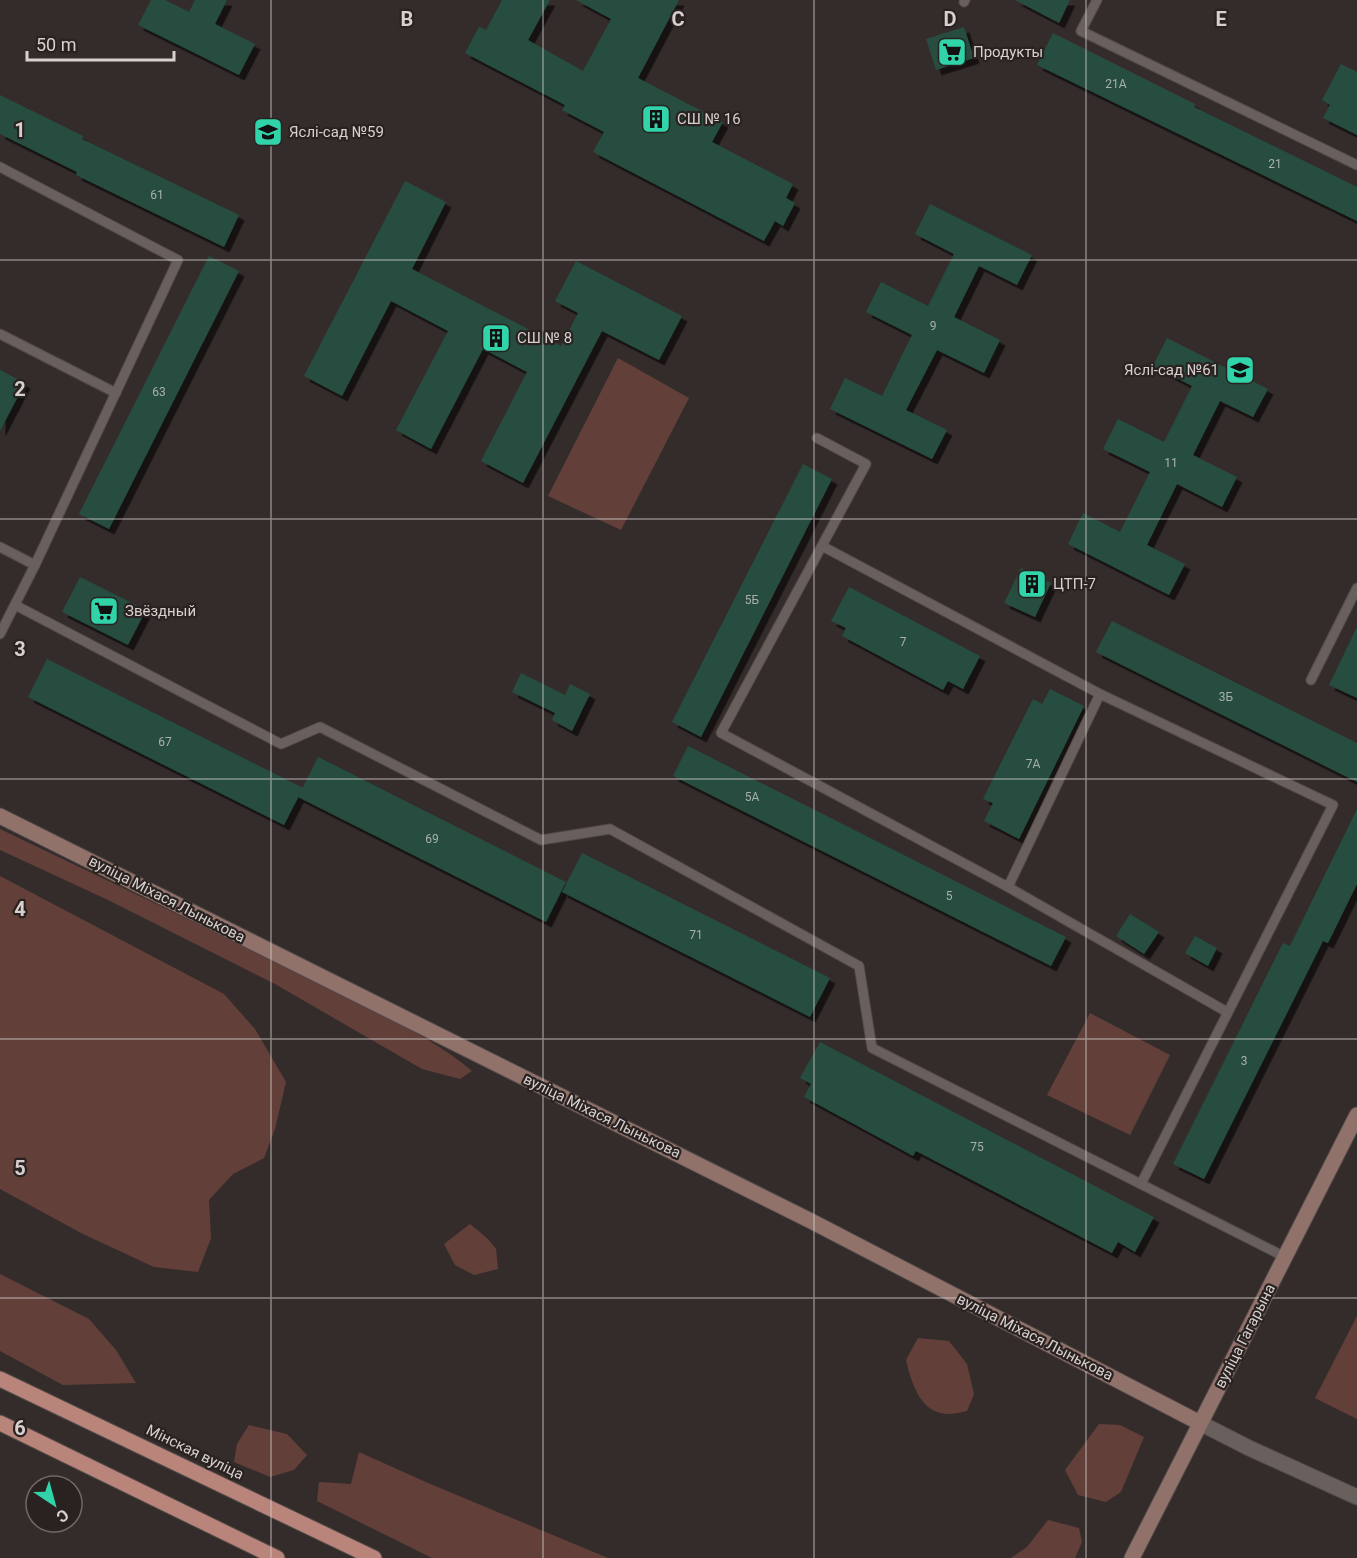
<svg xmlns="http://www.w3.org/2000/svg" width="1357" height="1558" viewBox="0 0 1357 1558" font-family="Roboto,sans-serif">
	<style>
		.green { fill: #624039 }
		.building { fill: #254e40; filter: url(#shadow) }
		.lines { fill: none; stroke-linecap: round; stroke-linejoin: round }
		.lane-casing { stroke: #504948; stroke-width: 11 }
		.street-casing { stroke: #504948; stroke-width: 17 }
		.secondary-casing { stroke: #504948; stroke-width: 17 }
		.primary-casing { stroke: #504948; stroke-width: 17 }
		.lane { stroke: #695f5d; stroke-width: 9 }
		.street { stroke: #695f5d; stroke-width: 15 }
		.secondary { stroke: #91726b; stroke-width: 15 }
		.primary { stroke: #b9847a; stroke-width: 15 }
		.grid { fill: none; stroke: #d6d1cf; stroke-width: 1.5; stroke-opacity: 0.55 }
		.labels { text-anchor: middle; stroke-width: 4.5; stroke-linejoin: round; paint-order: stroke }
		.number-label { font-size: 12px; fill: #aab0ab }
		.poi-label { font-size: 15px; fill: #d6d1cf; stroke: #2a2220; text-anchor: start }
		.street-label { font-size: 15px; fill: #d6d1cf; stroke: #2a2220 }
		.grid-label { font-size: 20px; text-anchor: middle; font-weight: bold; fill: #d6d1cf; stroke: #2a2220; stroke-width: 4.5; stroke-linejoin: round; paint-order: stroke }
	</style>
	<defs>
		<filter id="shadow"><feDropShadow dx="5.5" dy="5.5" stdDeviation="0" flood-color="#0009"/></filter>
	</defs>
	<rect width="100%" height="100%" fill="#342c2a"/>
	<g class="green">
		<path d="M618,358l71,40 -68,132 -73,-34z"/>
		<path d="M0,829c110,53 220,105 329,160 48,25 101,46 143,82l-12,8 -38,-10 -147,-85 -167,-84 -108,-50z"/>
		<path d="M0,876l224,118 31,35 31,53 -11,47 -11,29 -31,16 -24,26 2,38 -13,34 -44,-5 -71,-33 -83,-45z"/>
		<path d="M1090,1013l80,42 -40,80 -83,-40z"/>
		<path d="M470,1224l17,14 9,11 2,20 -24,6 -19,-10 -11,-21z"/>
		<path d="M0,1274l89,45 27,31 20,33 -73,2 -63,-34z"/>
		<path d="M1357,1316v103l-42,-21z"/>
		<path d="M918,1338l31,3 18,23 7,30 -7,17c-6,1 -13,3 -19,3 -28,0 -37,-33 -42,-54z"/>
		<path d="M1099,1424l21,1 24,12 -23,55 -15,10 -28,-7 -13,-25z"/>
		<path d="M249,1425l38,9 20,21 -13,15 -24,7 -36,-15 3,-18z"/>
		<path d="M359,1452l69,31 180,75h-176l-115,-57 2,-19 32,2z"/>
		<path d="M1048,1520l31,8 3,14 -7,16h-64l16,-11z"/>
	</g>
	<g class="building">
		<path d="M151,0h14l24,12 6,-12h32l-12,24 40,20 -16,31 -101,-50z"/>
		<path d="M502,0h48l-22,40 55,31 28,-52 -35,-19h103l-41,78 85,44 -11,20 81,42 -7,14 9,5 -12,23 -8,-5 -11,20 -171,-89 11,-20 -42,-22 3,-5 -100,-52 14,-26 7,3z"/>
		<path d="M1015,0h55l-11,23z"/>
		<path d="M964,27l10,31 -38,12 -10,-31z"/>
		<path d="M1053,33l142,71 -1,3 163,80v34l-320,-156z"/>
		<path d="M1341,64l16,8v63l-34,-17 7,-13 -8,-5z"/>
		<path d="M0,95l83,41 -1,3 157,76 -15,32 -148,-72 1,-3 -77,-38z"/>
		<path d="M405,181l41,21 -34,67 149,77 17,-33 -23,-12 21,-40 106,55 -23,44 -57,-29 -79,152 -42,-22 46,-89 -44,-23 -52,100 -35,-19 52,-99 -57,-30 -49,95 -38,-20z"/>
		<path d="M930,204l102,51 -15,30 -38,-19 -25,51 46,23 -16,33 -47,-23 -31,60 41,20 -15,29 -102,-50 15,-31 37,18 30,-61 -46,-23 15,-30 47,24 26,-52 -39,-20z"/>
		<path d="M209,256l30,15 -130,258 -30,-15z"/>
		<path d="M1167,338l101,51 -15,28 -33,-16 -27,54 44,22 -15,30 -45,-23 -30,61 38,19 -16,31 -101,-51 15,-31 37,19 30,-60 -47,-23 15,-30 46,23 28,-56 -39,-20z"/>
		<path d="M0,370l25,13 -25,48z"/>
		<path d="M803,464l29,15 -131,258 -29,-15z"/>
		<path d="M1021,568l30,15 -16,34 -31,-14z"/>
		<path d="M80,577l66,33 -18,35 -66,-33z"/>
		<path d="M849,587l131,69 -17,33 -15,-8 -5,9 -101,-54 4,-8 -15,-7z"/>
		<path d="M1112,621l245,122v39l-261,-130z"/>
		<path d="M1357,627v71l-28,-13z"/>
		<path d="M47,659l256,129 -19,37 -256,-128z"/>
		<path d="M521,673l44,22 5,-11 20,10 -18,37 -20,-11 3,-7 -43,-21z"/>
		<path d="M1050,689l34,17 -65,133 -35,-18 9,-18 -10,-4 50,-100 9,5z"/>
		<path d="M688,746l378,191 -15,29 -378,-190z"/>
		<path d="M318,757l248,125 -20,40 -248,-125z"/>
		<path d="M1357,809v75l-29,59 -5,-2 -119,238 -31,-15 110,-221 7,3z"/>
		<path d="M582,853l248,125 -20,39 -248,-125z"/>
		<path d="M1130,914l29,18 -15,22 -28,-18z"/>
		<path d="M1195,936l22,12 -9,18 -23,-13z"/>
		<path d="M820,1042l334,175 -19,35 -17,-10 -6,11 -196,-102 -3,5 -109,-59 7,-13 -11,-6z"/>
	</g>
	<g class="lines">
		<g class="lane-casing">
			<g id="lane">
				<path d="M1097,0l-16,31 276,134"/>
				<path d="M964,2l1,-2"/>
				<path d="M0,167l178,93 -143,305"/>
				<path d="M0,334l116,59"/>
				<path d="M817,438l49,26 -145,269 287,154"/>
				<path d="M822,546l278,148"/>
				<path d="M0,547l35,18 -35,69"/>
				<path d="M15,605l266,139 39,-17 221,113 69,-11 249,137 13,82 413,209"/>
				<path d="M1311,680l46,-92"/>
				<path d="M1141,1184l192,-379 -233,-111 -92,193 219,125"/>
			</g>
		</g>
		<g class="street-casing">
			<path id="street" d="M1200,1423l49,25 108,49"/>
		</g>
		<g class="secondary-casing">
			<g id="secondary">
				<path d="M0,816l811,405 389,202"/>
				<path d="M1132,1558l225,-443"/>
			</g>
		</g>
		<g class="primary-casing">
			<g id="primary">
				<path d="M0,1379l374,179"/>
				<path d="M0,1423l277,135"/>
			</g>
		</g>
		<use href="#lane" class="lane"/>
		<use href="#street" class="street"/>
		<use href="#secondary" class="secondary"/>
		<use href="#primary" class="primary"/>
	</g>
	<path class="grid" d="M271,0v1558M543,0v1558M814,0v1558M1086,0v1558M0,260h1357M0,519h1357M0,779h1357M0,1039h1357M0,1298h1357"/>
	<defs>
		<g id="supermarket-square" transform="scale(1.5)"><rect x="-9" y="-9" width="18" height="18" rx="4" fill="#31d4a9" stroke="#2a2220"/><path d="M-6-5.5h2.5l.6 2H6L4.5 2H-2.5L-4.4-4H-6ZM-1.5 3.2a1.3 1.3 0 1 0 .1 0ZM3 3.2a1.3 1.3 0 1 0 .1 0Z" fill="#111"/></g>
		<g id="building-square" transform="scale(1.5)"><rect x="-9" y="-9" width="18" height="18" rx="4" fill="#31d4a9" stroke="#2a2220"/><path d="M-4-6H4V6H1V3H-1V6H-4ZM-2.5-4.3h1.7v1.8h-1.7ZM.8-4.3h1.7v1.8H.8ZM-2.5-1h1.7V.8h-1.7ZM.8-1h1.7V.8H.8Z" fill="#111"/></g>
		<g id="school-square" transform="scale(1.5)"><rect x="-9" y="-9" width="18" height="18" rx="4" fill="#31d4a9" stroke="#2a2220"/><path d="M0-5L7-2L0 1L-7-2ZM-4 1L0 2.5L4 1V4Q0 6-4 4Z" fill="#111"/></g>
	</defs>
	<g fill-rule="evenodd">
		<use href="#supermarket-square" x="952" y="52"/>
		<use href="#building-square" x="656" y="119"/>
		<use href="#school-square" x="268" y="132"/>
		<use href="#building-square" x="496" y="338"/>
		<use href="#school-square" x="1240" y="370"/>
		<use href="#building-square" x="1032" y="584"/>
		<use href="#supermarket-square" x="104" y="611"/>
	</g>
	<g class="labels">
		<g class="number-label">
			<text x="1116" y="88">21А</text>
			<text x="1275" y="168">21</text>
			<text x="157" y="199">61</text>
			<text x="933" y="330">9</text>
			<text x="159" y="396">63</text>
			<text x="1171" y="467">11</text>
			<text x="752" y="604">5Б</text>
			<text x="903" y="646">7</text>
			<text x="1226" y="701">3Б</text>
			<text x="165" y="746">67</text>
			<text x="1033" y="768">7А</text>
			<text x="752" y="801">5А</text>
			<text x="432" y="843">69</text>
			<text x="949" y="900">5</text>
			<text x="696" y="939">71</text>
			<text x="1244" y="1065">3</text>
			<text x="977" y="1151">75</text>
		</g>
		<g class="poi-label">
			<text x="973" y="57">Продукты</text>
			<text x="677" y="124">СШ № 16</text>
			<text x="289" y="137">Яслі-сад №59</text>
			<text x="517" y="343">СШ № 8</text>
			<text x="1219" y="375" text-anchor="end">Яслі-сад №61</text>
			<text x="1053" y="589">ЦТП-7</text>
			<text x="125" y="616">Звёздный</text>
		</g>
		<g class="street-label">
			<text transform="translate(167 899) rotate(27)" y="5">вуліца Міхася Лынькова</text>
			<text transform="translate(602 1116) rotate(26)" y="5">вуліца Міхася Лынькова</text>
			<text transform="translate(1245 1336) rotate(-63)" y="5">вуліца Гагарына</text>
			<text transform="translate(1035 1337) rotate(27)" y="5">вуліца Міхася Лынькова</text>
			<text transform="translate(195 1452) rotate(26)" y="5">Мінская вуліца</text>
		</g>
	</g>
	<g class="grid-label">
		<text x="407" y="26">B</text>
		<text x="678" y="26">C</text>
		<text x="950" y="26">D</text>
		<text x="1221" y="26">E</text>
		<text x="20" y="137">1</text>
		<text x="20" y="396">2</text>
		<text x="20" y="656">3</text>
		<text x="20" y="916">4</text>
		<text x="20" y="1175">5</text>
		<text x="20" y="1435">6</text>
	</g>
	<g transform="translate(54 1504) rotate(144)"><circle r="28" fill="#2a2220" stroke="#6f6866" stroke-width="1.5"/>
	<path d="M0-4.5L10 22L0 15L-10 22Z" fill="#31d4a9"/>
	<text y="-9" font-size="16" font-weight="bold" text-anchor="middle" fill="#d6d1cf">С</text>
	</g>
	<path d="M27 51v9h147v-9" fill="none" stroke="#d6d1cf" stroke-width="3"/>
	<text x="36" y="51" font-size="18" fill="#d6d1cf" stroke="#2a2220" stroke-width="4.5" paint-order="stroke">50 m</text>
</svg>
